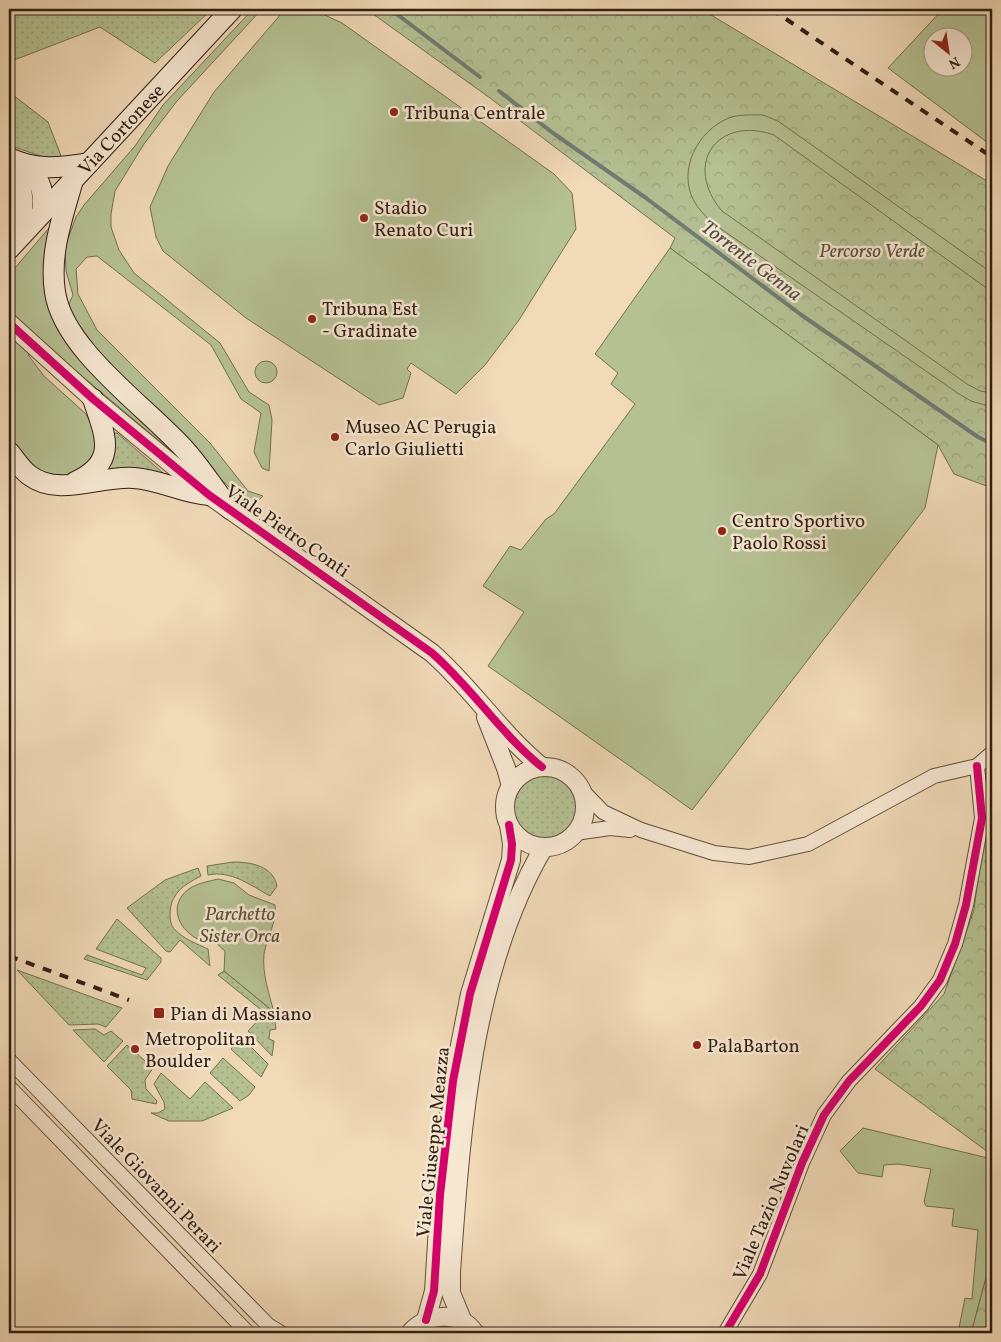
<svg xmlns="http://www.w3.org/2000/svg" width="1001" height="1342" viewBox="0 0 1001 1342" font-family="Vollkorn,serif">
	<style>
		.grass { fill: url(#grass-dots); stroke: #727052 }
		.forest { fill: url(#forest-crowns); stroke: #727052 }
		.garden { fill: #b5c193; stroke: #727052; fill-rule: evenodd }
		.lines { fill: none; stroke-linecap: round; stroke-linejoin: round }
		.stream { stroke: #707c73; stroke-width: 4 }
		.minor-casing { stroke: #604e3c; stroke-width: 16 }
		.tertiary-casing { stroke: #604e3c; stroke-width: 20 }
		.secondary-casing { stroke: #2f1f12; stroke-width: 22 }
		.minor { stroke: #f6e7d1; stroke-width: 14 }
		.tertiary { stroke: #f6e7d1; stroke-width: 18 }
		.secondary { stroke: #f6e7d1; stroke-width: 20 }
		.rail { stroke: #2f1f12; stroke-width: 4; stroke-dasharray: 9 9; stroke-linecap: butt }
		.cycleway-casing { stroke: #f6e7d1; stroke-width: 11 }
		.cycleway { stroke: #d6006c; stroke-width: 8 }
		.poi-dot { fill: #8f2418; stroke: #f6e7d1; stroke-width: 2 }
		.labels { text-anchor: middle; stroke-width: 5; stroke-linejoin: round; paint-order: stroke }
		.poi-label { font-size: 19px; fill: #2f1f12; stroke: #f6e7d1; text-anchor: start }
		.street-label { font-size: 19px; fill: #2f1f12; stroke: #f6e7d1 }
		.park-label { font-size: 19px; font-style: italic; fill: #575039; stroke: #f6e7d1 }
		.water-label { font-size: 20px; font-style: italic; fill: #4f4e43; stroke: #f6e7d1 }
	</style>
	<defs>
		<pattern id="grass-dots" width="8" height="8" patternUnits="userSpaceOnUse" patternTransform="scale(1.25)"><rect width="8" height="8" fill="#b5c193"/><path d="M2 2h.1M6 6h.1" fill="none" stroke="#9ca57e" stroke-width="1.8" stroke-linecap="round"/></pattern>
		<pattern id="forest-crowns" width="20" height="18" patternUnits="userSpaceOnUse" patternTransform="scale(1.25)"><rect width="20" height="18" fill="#b5c193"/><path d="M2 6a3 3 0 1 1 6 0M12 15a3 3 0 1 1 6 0" fill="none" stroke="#9ca57e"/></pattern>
	</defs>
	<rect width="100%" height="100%" fill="#f1dab8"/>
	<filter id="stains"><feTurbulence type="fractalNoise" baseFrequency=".004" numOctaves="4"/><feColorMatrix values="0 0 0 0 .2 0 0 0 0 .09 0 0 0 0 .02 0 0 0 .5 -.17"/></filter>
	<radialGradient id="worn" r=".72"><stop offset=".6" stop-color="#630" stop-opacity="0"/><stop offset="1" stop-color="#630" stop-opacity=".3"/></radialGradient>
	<g class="grass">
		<path d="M9,9h203l-57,54 -55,-36 -91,35z"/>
		<path d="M9,92l39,30 15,39 -20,-4 -34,-12z"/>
		<path d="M114,433h3l52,45 -65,-6z"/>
		<circle cx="545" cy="807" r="32"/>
		<path d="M233,862c18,0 40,4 44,24l-7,10c-20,-11 -39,-26 -62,-21l-1,-9z"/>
		<path d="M198,868l3,8c-18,9 -31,18 -31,39 0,5 1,11 5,15 9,9 22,14 33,19l2,17 -30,-26 -10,12 -4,-1 -39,-43 38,-28z"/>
		<path d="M117,919l44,39v4l-14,18 -63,-21 3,-4 55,20 4,-7 -50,-19z"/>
		<path d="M17,970l105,38 -16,19 -8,-3 -29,1z"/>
		<path d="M224,971l50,41 2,17 -6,1 -1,9 5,2 -2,15 -24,-25 17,-18 -47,-38z"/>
		<path d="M95,1029l9,6 7,-4 12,10 -19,21 -31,-32z"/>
		<path d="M241,1037l27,27 -7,13 -30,-28z"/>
		<path d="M127,1045l26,23 -8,12 1,9 11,12 -1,3 -24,-5 -1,-9 -24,-24z"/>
		<path d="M223,1058l32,29 -6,8 -9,6 -30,-28z"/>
		<path d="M161,1073l29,26 15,-17 28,26 -31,13h-33l-18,-8h7l7,-4 -1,-7 -10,-18z"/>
	</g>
	<g class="forest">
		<path d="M366,9h335l291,175v304l-38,-14 -16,-29 -268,-197 5,-10 -185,-140z"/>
		<path d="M992,790v365l-117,-86 69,-75 30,-84 14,-112z"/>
		<path d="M992,1255v78h-21z"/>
	</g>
	<g class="garden">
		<path d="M253,9h9l-85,92 -33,43 -29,47 -4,23v13l8,23 15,23 86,70 29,49 20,13 3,15 -3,51 -7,-3 -8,-16 7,-39 -20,-14 -30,-54 -114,-89 -10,1 -11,12 2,25 19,36 113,113 38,48 15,5 -10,10 -6,-1c-62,-62 -128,-123 -182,-192l8,-18 -7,-24 -1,-24 11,-30 8,-12 51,-59 28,-41z"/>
		<path d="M312,9l30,14 212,151 18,19 4,36 -57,91 -34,45 -29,29 -45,-31 -4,6 4,4 -8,25 -24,7 -133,-87 -83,-67 -7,-14 -6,-30 18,-41 46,-74 67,-78z"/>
		<path d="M943,9h49v137l-104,-78zM934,38h30v30h-30z"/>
		<path d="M763,115l15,6 214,152v19l-218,-157c-56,-20 -92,29 -52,76l245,173 13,7 12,2v14l-21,-6 -12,-7 -248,-172c-6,-7 -13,-13 -17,-21 -17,-31 4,-71 35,-83 10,-4 24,-3 34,-3z"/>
		<path d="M49,228l3,5 -1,73 144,165 -150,-126 -21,-6 5,17 15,20 42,38 9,19v26l-17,17 -35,-2 -11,-7 -23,-29v-163z"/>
		<path d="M670,248l268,197 -13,63 -233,302 -204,-144 36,-54 -41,-26 27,-40 11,4 25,-31 8,-5 81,-110 -24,-20 7,-11 -23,-19z"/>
		<circle cx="266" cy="372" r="11"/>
		<path d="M218,879l16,4 15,12 26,10c2,18 -8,31 -11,49 -2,19 5,40 10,58l-50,-41 1,-20c-4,-3 -8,-8 -12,-10 -6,-3 -14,0 -19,-4 -20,-13 -24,-37 -2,-50 7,-4 18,-6 26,-8z"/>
		<path d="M863,1128l129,31v96l-21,78h-13l7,-35 7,1 6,-69 -26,-4 2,-17 -28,-3 -2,-4 7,-33 -33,-5 -14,1 -2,12 -24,-4 -18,-22z"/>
		<path d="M444,1325l10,2 9,6h-41l12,-7z"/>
	</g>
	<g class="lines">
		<g class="stream">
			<path d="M390,9l90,68"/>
			<path d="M499,91l54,42 93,65 154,116 178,123 14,7"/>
		</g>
		<g class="minor-casing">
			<g id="minor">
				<path d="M580,788l23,24 38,18 73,23 35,4 59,-13 126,-68 43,-10 15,-13"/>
				<path d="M575,833l35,-5 20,2"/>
				<path d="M9,1060l259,265 13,8"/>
				<path d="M9,1087l239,246"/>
				<path d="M725,1333l35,-59 42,-111 22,-48 25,-34 72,-75 19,-26 15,-36 11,-39 16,-87 -5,-52"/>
			</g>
		</g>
		<g class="tertiary-casing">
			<g id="tertiary">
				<path d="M9,323l84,76 116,96 223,158c40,35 69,81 110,114"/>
				<path d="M486,717l20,51 5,18"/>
				<circle cx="545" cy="807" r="40"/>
				<path d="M426,1320l8,-29 6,-96 13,-114 17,-87 41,-134 1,-16 -3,-19"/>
				<path d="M463,1322l-12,-29v-21c10,-140 20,-301 93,-425"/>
				<path d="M410,1333c16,-19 49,-24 65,0"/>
			</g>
		</g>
		<g class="secondary-casing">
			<g id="secondary">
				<path d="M9,158c27,13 51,10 80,5"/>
				<path d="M9,161c18,31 16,46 6,79"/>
				<path d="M27,166c14,14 18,27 15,47"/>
				<path d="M73,180c-10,36 -24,73 -18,112 8,58 93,116 131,159 16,18 29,39 44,58"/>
				<path id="s1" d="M9,249l223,-240"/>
				<path d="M9,452c6,7 12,17 20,23 30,23 71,0 105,3 27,2 49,15 75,17"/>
				<path d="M75,482c44,-20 30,-47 18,-83"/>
			</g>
		</g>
		<use href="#minor" class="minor"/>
		<use href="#tertiary" class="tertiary"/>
		<use href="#secondary" class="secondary"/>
		<g class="rail">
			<path d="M771,9l221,148"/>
			<path d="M9,956l120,44"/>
		</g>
		<g class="cycleway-casing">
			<g id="cycleway">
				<path d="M9,323l84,76 116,96 223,158c40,35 69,81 110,114"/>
				<path d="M426,1320l8,-29 6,-96 13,-114 17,-87 41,-134 1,-16 -3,-19"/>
				<path d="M725,1333l35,-59 42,-111 22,-48 25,-34 72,-75 19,-26 15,-36 11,-39 16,-87 -5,-52"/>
			</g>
		</g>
		<use href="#cycleway" class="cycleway"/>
	</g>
	<g class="poi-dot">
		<circle cx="394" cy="112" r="5"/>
		<circle cx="364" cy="218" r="5"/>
		<circle cx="312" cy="319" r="5"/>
		<circle cx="335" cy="437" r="5"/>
		<circle cx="722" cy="531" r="5"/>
		<rect x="153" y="1007" width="12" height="12" rx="2.5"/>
		<circle cx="697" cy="1045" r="5"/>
		<circle cx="135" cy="1049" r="5"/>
	</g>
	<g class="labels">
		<g class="poi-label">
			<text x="404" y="119">Tribuna Centrale</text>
			<text x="374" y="214">Stadio<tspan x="374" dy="22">Renato Curi</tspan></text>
			<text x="322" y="315">Tribuna Est<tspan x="322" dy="22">- Gradinate</tspan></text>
			<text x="345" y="433">Museo AC Perugia<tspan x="345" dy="22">Carlo Giulietti</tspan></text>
			<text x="732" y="527">Centro Sportivo<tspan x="732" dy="22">Paolo Rossi</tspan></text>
			<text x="170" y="1020">Pian di Massiano</text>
			<text x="145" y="1045">Metropolitan<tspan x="145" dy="22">Boulder</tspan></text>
			<text x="707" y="1052">PalaBarton</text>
		</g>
		<g class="street-label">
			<text dy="7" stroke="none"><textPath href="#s1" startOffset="164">Via Cortonese</textPath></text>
			<text transform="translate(288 530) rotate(35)" y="7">Viale Pietro Conti</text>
			<text transform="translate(432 1142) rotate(-84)" y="7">Viale Giuseppe Meazza</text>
			<text transform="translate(157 1185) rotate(46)" y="7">Viale Giovanni Perari</text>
			<text transform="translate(770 1202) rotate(-67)" y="7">Viale Tazio Nuvolari</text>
		</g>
		<g class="park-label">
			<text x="872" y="257">Percorso Verde</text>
			<text x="240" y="920">Parchetto<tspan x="240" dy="22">Sister Orca</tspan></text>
		</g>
		<g class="water-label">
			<text transform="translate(752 260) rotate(37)" y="7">Torrente Genna</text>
		</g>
	</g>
	<rect width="1001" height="1342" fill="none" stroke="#f1dab8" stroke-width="30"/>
	<rect x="10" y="10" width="981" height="1322" fill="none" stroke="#2f1f12" stroke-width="2.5"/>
	<rect x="15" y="15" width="971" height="1312" fill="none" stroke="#2f1f12"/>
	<g transform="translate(948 52) rotate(150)"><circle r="24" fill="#f6e7d1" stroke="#a69785"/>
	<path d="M0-4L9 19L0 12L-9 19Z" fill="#8f2418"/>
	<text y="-8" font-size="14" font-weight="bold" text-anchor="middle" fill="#2f1f12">N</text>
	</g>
	<rect width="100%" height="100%" filter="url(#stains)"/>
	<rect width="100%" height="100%" fill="url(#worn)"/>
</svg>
